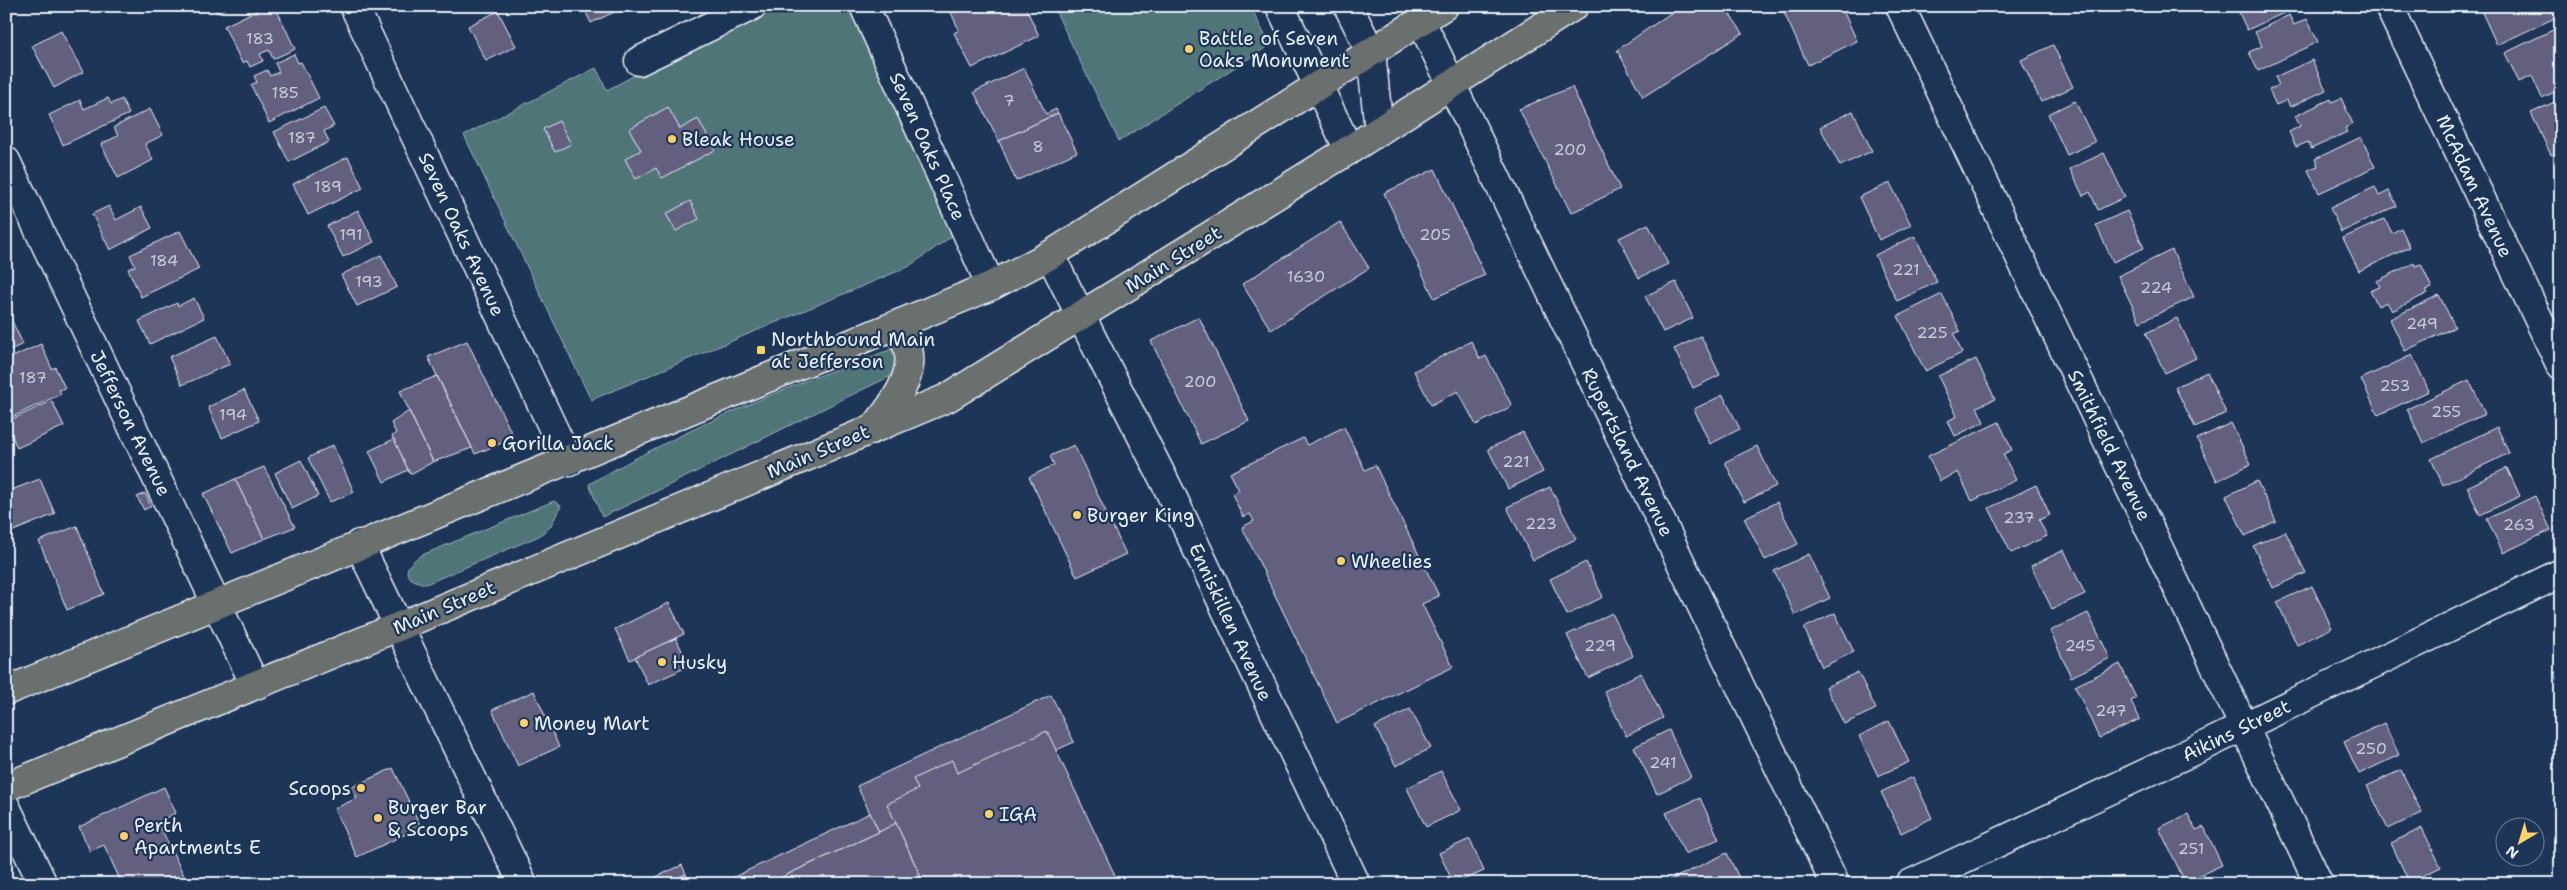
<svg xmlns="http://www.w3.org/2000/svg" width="2567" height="890" viewBox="0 0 2567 890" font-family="'Shantell Sans',sans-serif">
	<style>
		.green { fill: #4f7477; stroke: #9cb2b8 }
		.building { fill: #63607f; stroke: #e8f1f8 }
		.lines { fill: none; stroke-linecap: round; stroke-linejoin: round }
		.minor-casing { stroke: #e8f1f8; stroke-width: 31 }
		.tertiary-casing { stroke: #e8f1f8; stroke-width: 31 }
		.primary-casing { stroke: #e8f1f8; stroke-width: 31 }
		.minor { stroke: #1d3557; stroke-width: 28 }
		.tertiary { stroke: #1d3557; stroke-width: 28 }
		.primary { stroke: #6b706d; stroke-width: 28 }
		.poi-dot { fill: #ffd166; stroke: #1d3557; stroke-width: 2 }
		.labels { text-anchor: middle; stroke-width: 4.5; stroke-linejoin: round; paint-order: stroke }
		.number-label { font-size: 16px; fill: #c7cdda }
		.poi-label { font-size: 19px; fill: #e8f1f8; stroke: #1d3557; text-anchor: start }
		.street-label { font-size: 19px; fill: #e8f1f8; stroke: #1d3557 }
	</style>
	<rect width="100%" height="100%" fill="#1d3557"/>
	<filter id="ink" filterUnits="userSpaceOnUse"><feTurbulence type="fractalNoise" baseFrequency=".02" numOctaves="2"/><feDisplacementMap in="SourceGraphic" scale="10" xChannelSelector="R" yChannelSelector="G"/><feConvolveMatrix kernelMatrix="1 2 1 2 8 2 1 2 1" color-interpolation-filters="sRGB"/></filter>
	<g filter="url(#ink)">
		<g class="green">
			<path d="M765,6h89l105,225 -51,36 -317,133 -127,-265 132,-67 11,22z"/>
			<path d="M1053,6h197l20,39 -151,96z"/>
			<path d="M895,348l3,11 -7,17c-97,46 -192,96 -289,141l-13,-33c97,-56 200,-99 306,-136z"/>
			<path d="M554,501l7,5 -11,21 -11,9 -113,48c-25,-5 -24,-17 -4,-29z"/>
		</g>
		<g class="building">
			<path d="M214,6h16l-13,7z"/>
			<path d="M266,6h9l20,43 -22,10 -4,-9 -9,4 3,7 -13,6 -3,-6 -5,2 -18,-37z"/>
			<path d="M583,6h44l-36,17z"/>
			<path d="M948,6h50l2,5 9,-5h16l14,30 -67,32 -18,-35 5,-3z"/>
			<path d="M1681,6h43l19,27 -100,64 -26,-47z"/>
			<path d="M1781,6h60l16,35 -49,24z"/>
			<path d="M2236,6h50l2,5 -41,19z"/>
			<path d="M2479,6h82v9l-64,30z"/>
			<path d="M498,11l18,35 -30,15 -18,-35z"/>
			<path d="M2289,15l5,10 13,-6 11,23 -60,29 -9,-19 13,-6 -7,-14z"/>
			<path d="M2561,26v63l-19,9 -10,-22 -13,6 -14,-29z"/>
			<path d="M61,31l22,41 -29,16 -22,-42z"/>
			<path d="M2053,45l20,42 -32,15 -20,-42z"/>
			<path d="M294,54l4,9 3,-1 18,36 -50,25 -18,-38 6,-3 -3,-6 13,-6 3,6 9,-4 -4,-9z"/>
			<path d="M2312,60l14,30 -36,17 -3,-7 -11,5 -7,-15 10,-5 -4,-8z"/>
			<path d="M1024,68l22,46 10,-5 2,4 -59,28 -25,-49z"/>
			<path d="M1572,87l48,102 -49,24 -52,-104z"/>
			<path d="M108,98l3,6 11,-5 7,15 -66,31 -14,-30 31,-15 4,9z"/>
			<path d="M2341,98l12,26 -8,4 2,4 -36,17 -3,-7 -12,5 -7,-15 11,-6 -5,-10 36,-17 1,3z"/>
			<path d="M2561,99v52l-10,4 -20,-42z"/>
			<path d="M2075,101l20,41 -28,13 -19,-41z"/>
			<path d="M668,107l12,22 18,-10 17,31 -53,28 -6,-10 -20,11 -11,-20 16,-9 -12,-21z"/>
			<path d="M324,108l10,18 -10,5 5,11 -40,20 -15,-30z"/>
			<path d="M150,109l13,26 -18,9 8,16 -35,18 -17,-34 17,-8 -4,-9z"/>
			<path d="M1853,111l19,40 -32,15 -20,-39z"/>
			<path d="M1058,113l19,39 -61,29 -17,-40z"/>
			<path d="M559,121l12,23 -16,8 -12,-23z"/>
			<path d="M2361,137l14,30 -56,26 -11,-23 10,-4 -3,-7z"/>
			<path d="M2104,153l21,44 -27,13 -8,-18 -7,4 -13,-27z"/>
			<path d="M348,157l15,31 -55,27 -15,-31z"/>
			<path d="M1435,169l50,106 -51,23 -50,-105z"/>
			<path d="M1890,183l21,42 -32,15 -20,-43z"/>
			<path d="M2375,187l4,9 10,-5 8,15 -56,26 -11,-24z"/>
			<path d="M690,201l9,18 -23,12 -10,-17z"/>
			<path d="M109,206l7,14 25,-13 11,21 -42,22 -18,-36z"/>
			<path d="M358,210l16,32 -31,15 -16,-31z"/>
			<path d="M2127,211l17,37 -31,14 -17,-37z"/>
			<path d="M2385,219l7,14 9,-5 9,19 -51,24 -16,-33z"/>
			<path d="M1340,222l29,46 -98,62 -29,-46z"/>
			<path d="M1648,224l20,40 -29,14 -20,-40z"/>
			<path d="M180,231l19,38 -58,28 -13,-28 7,-3 -5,-11z"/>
			<path d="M1915,236l22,46 -40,19 -22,-46z"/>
			<path d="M2172,250l22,47 -54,25 -22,-46z"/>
			<path d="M381,255l16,32 -40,19 -16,-31z"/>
			<path d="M2414,263l1,3 6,-2 11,24 -6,2 2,3 -36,18 -5,-9 -9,4 -8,-15 10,-4 -3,-6z"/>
			<path d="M1676,282l17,36 -30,14 -18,-36z"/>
			<path d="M1942,294l18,37 -6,3 8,19 -37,18 -27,-55z"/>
			<path d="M2439,295l16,32 -50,24 -15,-32z"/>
			<path d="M194,298l10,20 -54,26 -11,-23 38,-18 1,3z"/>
			<path d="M10,317l13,27 -17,8v-33z"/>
			<path d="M1199,317l50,104 -48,23 -50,-103z"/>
			<path d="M2177,318l19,40 -31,15 -19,-40z"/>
			<path d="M217,336l13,28 -48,21 -13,-28z"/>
			<path d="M1701,336l19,39 -27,13 -19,-39z"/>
			<path d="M467,341l47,97 -39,16 -47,-97z"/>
			<path d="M1471,341l9,18 6,-3 26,50 -36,19 -18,-34 -27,14 -17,-34z"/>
			<path d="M41,344l11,25 3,-2 10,21 -6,2 2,4 -51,24 -4,-8v-17l3,-1 -3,-6v-26z"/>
			<path d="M2412,355l17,36 -51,24 -17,-36z"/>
			<path d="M1976,359l19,40 -18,8 7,15 -29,14 -7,-15 9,-5 -19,-40z"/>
			<path d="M2207,372l19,41 -31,14 -20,-40z"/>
			<path d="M437,376l35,72 -39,14 -33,-71z"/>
			<path d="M2469,380l16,34 -62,29 -16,-34z"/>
			<path d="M244,390l15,31 -37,17 -14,-31z"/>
			<path d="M1723,395l17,34 -30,15 -16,-35z"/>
			<path d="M52,401l12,25 -47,22 -11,-26z"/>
			<path d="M409,411l24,51 -23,12 -18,-38 4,-3 -5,-10z"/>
			<path d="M1999,422l13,28 -9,4 13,26 -44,21 -14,-29 -18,9 -12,-25z"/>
			<path d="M2231,423l20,41 -34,17 -20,-42z"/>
			<path d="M1344,427l21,43 10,-5 64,131 -17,8 31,63 -116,56 -95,-196 12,-6 -4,-7 -7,3 -11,-23 7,-4 -9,-17 73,-35 4,7z"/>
			<path d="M2497,427l12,26 -66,32 -12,-26z"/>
			<path d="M1523,432l20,40 -35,17 -20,-40z"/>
			<path d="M394,439l14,31 -24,12 -15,-31z"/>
			<path d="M333,445l21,47 -24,10 -22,-44z"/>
			<path d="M1074,445l52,109 -49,23 -48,-100 25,-12 -4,-9z"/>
			<path d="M1757,446l19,40 -32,16 -19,-40z"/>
			<path d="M301,460l17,36 -26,13 -17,-36z"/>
			<path d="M264,467l31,60 -31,12 -29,-60z"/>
			<path d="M2507,468l13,28 -40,19 -13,-28z"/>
			<path d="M40,479l15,35 -49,20v-42z"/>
			<path d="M235,479l29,60 -32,14 -29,-59z"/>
			<path d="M2257,481l19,40 -31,15 -19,-40z"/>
			<path d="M2036,485l14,30 -11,5 8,16 -36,17 -22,-45z"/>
			<path d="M1550,487l26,52 -43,21 -26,-53z"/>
			<path d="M145,493l6,13 -7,4 -7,-13z"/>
			<path d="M2535,496l16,34 -48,23 -16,-34z"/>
			<path d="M1777,502l21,42 -33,16 -21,-42z"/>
			<path d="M77,526l27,68 -37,16 -28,-69z"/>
			<path d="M2285,531l21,42 -33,15 -20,-42z"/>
			<path d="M2064,550l21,44 -33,15 -21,-43z"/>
			<path d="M1809,554l21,44 -35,17 -21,-44z"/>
			<path d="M1586,562l17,35 -36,18 -17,-36z"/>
			<path d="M2312,586l20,42 -35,17 -20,-43z"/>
			<path d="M669,603l15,31 -54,26 -15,-31z"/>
			<path d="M1612,613l21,43 -45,22 -21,-43z"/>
			<path d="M1835,613l19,39 -32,15 -18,-39z"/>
			<path d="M2088,613l22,45 -39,19 -21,-46z"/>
			<path d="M676,638l13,28 -41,19 -13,-28z"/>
			<path d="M2120,664l16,34 -5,3 9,18 -41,19 -24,-52z"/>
			<path d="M2561,670v15h-2l-5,-12z"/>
			<path d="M1858,672l18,37 -32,15 -18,-37z"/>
			<path d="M1641,673l22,45 -37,18 -22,-45z"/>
			<path d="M534,691l25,56 -41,19 -26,-56z"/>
			<path d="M1051,695l23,47 -195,90 -22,-46z"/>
			<path d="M1410,709l21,39 -35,18 -21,-39z"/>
			<path d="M1889,721l20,41 -31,14 -19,-40z"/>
			<path d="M2384,723l15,32 -40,19 -15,-32z"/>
			<path d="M1669,730l22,47 -34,17 -23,-47z"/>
			<path d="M1047,731l72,153h-195l-37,-80 31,-15 -5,-10 39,-19 5,13z"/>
			<path d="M393,768l28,59 -64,30 -23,-48 23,-11 -5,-11z"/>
			<path d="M2401,770l21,43 -34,16 -21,-43z"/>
			<path d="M1441,771l20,39 -35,17 -19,-39z"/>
			<path d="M1913,777l19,41 -31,15 -20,-41z"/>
			<path d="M164,787l12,26 -18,9 30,62h-66l-18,-39 -14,6 -11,-24z"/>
			<path d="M1700,798l19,41 -34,15 -19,-41z"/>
			<path d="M870,813l9,19 -112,52h-48z"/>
			<path d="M2188,814l8,16 8,-3 18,38 -37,17 -26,-54z"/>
			<path d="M896,823l28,61h-157l112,-52z"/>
			<path d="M2422,828l19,39 -32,15 -18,-39z"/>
			<path d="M1470,839l14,32 -30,13 -15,-31z"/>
			<path d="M1727,853l15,31h-73l-1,-3z"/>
			<path d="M682,865l4,9 -22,10h-23z"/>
			<path d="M686,874l5,10h-27z"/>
		</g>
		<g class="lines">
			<g class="minor-casing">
				<g id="minor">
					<path d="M354,6l215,456"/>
					<path d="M864,6l127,280"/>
					<path d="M1280,6l69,144"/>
					<path d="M1348,6l23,46 8,79"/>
					<path d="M1900,6l419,878"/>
					<path d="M2389,6l172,360"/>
					<path d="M1421,21l414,863"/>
					<path d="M639,61l113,-55"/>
					<path d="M6,161l249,524"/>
					<path d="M1050,255l120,237 186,392"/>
					<path d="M6,807l37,77"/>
					<path d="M1910,884l300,-141 351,-170"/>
				</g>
			</g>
			<g class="tertiary-casing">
				<path id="tertiary" d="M359,544l164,340"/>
			</g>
			<g class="primary-casing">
				<g id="primary">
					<path d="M875,427c23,-28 54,-70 18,-100"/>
					<path d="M6,691l985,-405 59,-31 394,-249"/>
					<path d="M6,787l394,-161 547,-228 402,-248 225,-144"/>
				</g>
			</g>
			<use href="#minor" class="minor"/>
			<use href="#tertiary" class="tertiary"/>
			<use href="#primary" class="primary"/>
		</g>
	</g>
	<g class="poi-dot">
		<circle cx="1189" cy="49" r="5"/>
		<circle cx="672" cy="139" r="5"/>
		<rect x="756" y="345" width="10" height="10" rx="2.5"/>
		<circle cx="492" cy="443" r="5"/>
		<circle cx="1077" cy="515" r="5"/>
		<circle cx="1341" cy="561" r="5"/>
		<circle cx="662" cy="662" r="5"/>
		<circle cx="524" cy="723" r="5"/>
		<circle cx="361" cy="788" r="5"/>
		<circle cx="989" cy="814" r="5"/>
		<circle cx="378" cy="818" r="5"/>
		<circle cx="124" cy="836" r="5"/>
	</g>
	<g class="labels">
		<g class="number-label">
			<text x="260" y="44">183</text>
			<text x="285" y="98">185</text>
			<text x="1009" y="106">7</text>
			<text x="302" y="143">187</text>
			<text x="1038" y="152">8</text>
			<text x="1570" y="155">200</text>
			<text x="328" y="192">189</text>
			<text x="351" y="240">191</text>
			<text x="1435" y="240">205</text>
			<text x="164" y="266">184</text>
			<text x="1906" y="275">221</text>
			<text x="1306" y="282">1630</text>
			<text x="369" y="287">193</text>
			<text x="2156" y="293">224</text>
			<text x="2422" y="329">249</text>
			<text x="1932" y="338">225</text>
			<text x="33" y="383">187</text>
			<text x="1200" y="387">200</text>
			<text x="2395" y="391">253</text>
			<text x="2446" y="417">255</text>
			<text x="233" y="420">194</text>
			<text x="1516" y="467">221</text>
			<text x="2019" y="523">237</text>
			<text x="1541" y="529">223</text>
			<text x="2519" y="530">263</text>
			<text x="1600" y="651">229</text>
			<text x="2080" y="651">245</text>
			<text x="2111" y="716">247</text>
			<text x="2371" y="754">250</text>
			<text x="1663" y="768">241</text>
			<text x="2191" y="854">251</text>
		</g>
		<g class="poi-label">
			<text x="1199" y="45">Battle of Seven<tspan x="1199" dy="22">Oaks Monument</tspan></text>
			<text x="682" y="146">Bleak House</text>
			<text x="771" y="346">Northbound Main<tspan x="771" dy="22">at Jefferson</tspan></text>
			<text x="502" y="450">Gorilla Jack</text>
			<text x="1087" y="522">Burger King</text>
			<text x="1351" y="568">Wheelies</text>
			<text x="672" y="669">Husky</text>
			<text x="534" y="730">Money Mart</text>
			<text x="351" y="795" text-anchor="end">Scoops</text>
			<text x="388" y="814">Burger Bar<tspan x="388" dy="22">&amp; Scoops</tspan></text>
			<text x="999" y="821">IGA</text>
			<text x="134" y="832">Perth<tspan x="134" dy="22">Apartments E</tspan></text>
		</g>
		<g class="street-label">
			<text transform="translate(928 146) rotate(66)" y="7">Seven Oaks Place</text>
			<text transform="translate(2475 186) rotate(65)" y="7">McAdam Avenue</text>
			<text transform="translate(462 234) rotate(65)" y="7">Seven Oaks Avenue</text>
			<text transform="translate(1173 259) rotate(-32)" y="7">Main Street</text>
			<text transform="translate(131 423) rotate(64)" y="7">Jefferson Avenue</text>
			<text transform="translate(2110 445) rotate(64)" y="7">Smithfield Avenue</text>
			<text transform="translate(818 451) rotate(-23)" y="7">Main Street</text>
			<text transform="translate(1628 452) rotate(64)" y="7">Rupertsland Avenue</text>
			<text transform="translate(444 607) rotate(-23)" y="7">Main Street</text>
			<text transform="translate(1231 622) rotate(65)" y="7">Enniskillen Avenue</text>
			<text transform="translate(2236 730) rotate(-26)" y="7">Aikins Street</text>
		</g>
	</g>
	<rect width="2567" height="890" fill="none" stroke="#1d3557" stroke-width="25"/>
	<rect x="12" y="12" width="2542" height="865" fill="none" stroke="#e8f1f8" stroke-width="2" filter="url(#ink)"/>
	<g transform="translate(2520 842) rotate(218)"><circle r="24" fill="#1d3557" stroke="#6e8097"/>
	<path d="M0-4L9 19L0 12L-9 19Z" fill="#ffd166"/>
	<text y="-8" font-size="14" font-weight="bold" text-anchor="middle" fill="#e8f1f8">N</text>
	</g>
</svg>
